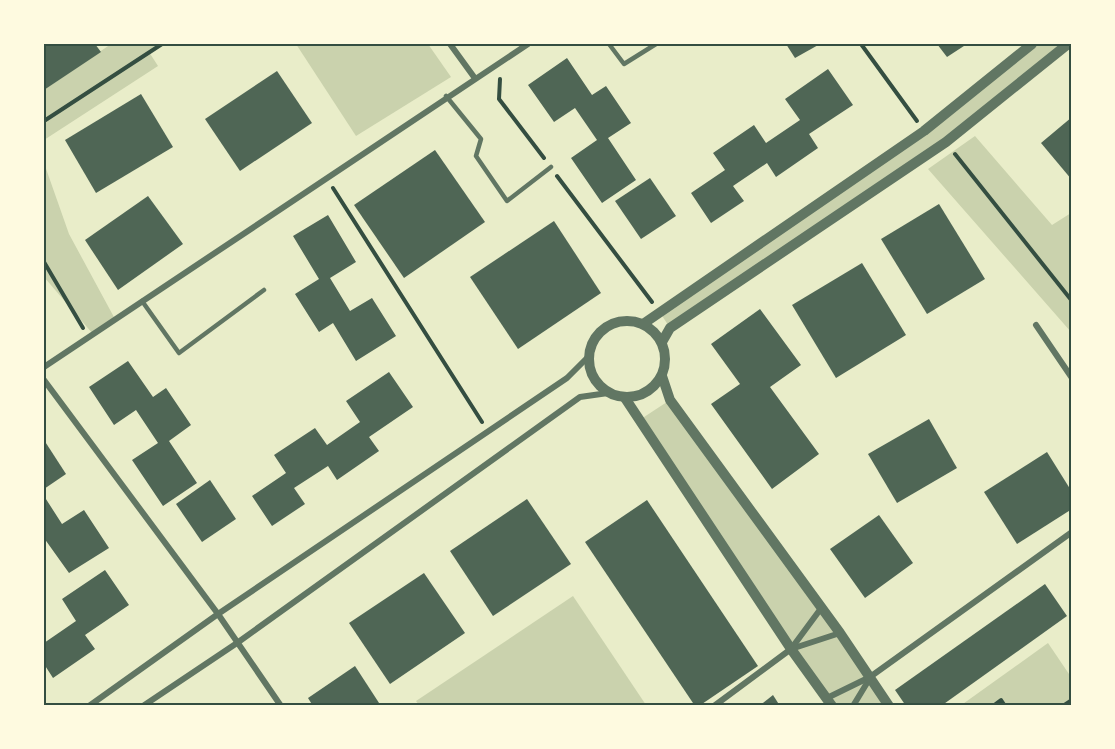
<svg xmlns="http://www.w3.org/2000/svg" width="1115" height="749" viewBox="0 0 1115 749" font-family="'Work Sans',sans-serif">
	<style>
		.green { fill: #cad2ad }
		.building { fill: #4f6655 }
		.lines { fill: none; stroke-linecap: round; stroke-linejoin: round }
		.path { stroke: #344e41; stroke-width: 4 }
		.service { stroke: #617663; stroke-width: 4.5 }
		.minor { stroke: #617663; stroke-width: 6 }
		.tertiary { stroke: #617663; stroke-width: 10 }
		.neatline { fill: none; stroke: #344e41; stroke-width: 2 }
	</style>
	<rect width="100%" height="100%" fill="#e9edc9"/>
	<g class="green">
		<path d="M111,44h51l-13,8 9,14 -114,74v-50z"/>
		<path d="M296,44h132l23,33 -95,59z"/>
		<path d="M1032,44h36l-122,98 -276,186 -11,-17 265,-180z"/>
		<path d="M975,136l77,89 19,-12v119l-143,-163z"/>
		<path d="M44,163l25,71 46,85 -22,15 -49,-57z"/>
		<path d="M670,400l219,305h-57l-191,-286z"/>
		<path d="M573,596l73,109h-227l-3,-4z"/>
		<path d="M1048,643l23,34v28l-111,1z"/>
	</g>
	<g class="building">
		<path d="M44,44h51l6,8 -57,38z"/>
		<path d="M786,44h34l-25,14z"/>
		<path d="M937,44h30l-20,13z"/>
		<path d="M567,58l25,37 14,-9 25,37 -23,15 28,42 -34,23 -31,-45 26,-18 -22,-32 -21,14 -26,-37z"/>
		<path d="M828,69l25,36 -44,29 9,14 -42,29 -9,-14 -34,23 11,15 -33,22 -20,-30 34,-23 -12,-17 41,-28 12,18 34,-23 -15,-21z"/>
		<path d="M277,71l35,52 -72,48 -35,-52z"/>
		<path d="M141,94l32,53 -77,46 -31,-53z"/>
		<path d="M1072,117v63l-31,-37z"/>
		<path d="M435,150l50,72 -81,56 -50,-73z"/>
		<path d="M650,178l26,38 -35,23 -26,-38z"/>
		<path d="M148,196l35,48 -65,46 -33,-50z"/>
		<path d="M939,204l46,75 -58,35 -46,-75z"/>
		<path d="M328,215l28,47 -26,16 20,33 22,-13 24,38 -40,25 -23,-38 -14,9 -24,-38 24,-15 -26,-43z"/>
		<path d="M554,221l47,72 -83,56 -48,-72z"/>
		<path d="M862,263l44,72 -70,43 -44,-73z"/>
		<path d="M760,309l41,56 -31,22 49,67 -47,35 -61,-85 29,-20 -29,-40z"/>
		<path d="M128,361l25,36 13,-9 25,37 -22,16 28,42 -34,23 -31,-46 26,-17 -22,-33 -22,15 -25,-38z"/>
		<path d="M389,372l24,35 -44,30 10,14 -42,29 -9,-14 -34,22 11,16 -33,22 -20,-30 34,-23 -12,-18 41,-27 12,17 33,-23 -14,-21z"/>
		<path d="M929,419l28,49 -60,35 -29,-49z"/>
		<path d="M44,440l22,34 -22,15z"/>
		<path d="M1047,452l25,40v17l-55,35 -33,-52z"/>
		<path d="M210,480l26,39 -34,23 -26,-38z"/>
		<path d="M44,496l18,28 22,-14 25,38 -40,25 -25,-35z"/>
		<path d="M527,499l44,65 -78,52 -43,-65z"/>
		<path d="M647,500l111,166 -59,40h-4l-110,-164z"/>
		<path d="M879,515l34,48 -48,35 -35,-49z"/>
		<path d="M105,570l24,35 -44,30 10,14 -42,29 -9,-14v-21l32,-22 -14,-22z"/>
		<path d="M424,573l41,60 -75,51 -41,-61z"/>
		<path d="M1045,584l22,32 -126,90h-35l-11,-16z"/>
		<path d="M355,666l26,40h-68l-5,-8z"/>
		<path d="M773,695l7,11h-21z"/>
	</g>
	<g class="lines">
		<g class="path">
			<path d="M861,44l56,77"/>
			<path d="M500,79l-1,20 45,59"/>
			<path d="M44,121l118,-77"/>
			<path d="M955,154l117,147"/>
			<path d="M557,176l95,126"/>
			<path d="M333,188l149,234"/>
			<path d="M44,262l39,66"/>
			<path d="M993,706l8,-6 4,6"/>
			<path d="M1063,706l9,-6"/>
		</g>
		<g class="service">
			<path d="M609,44l15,20 32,-20"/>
			<path d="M446,96l35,43 -5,17 31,45 44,-34"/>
			<path d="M142,301l37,52 85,-63"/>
		</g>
		<g class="minor">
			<path d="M450,44l24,33"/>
			<path d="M1036,325l36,53"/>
			<path d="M44,367l484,-323"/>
			<path d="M44,380l174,234 63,92"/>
			<path d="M791,649l49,-16"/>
			<path d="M827,698l43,-21 202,-145"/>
			<path d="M89,706l129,-92 349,-236 22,-22"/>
			<path d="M143,706l94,-63 343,-246 28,-4"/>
			<path d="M714,706l77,-57 31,-42"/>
			<path d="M853,706l17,-28"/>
		</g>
		<g class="tertiary">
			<circle cx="627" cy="359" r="38"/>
			<path d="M643,324l281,-193 108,-87"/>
			<path d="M662,342l8,-14 276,-186 122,-98"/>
			<path d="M662,376l8,24 170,233 49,73"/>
			<path d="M625,398l166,251 41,57"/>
		</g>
	</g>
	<rect width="1115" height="749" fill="none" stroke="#fefae0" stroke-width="90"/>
	<rect x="45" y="45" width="1025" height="659" class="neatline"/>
</svg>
